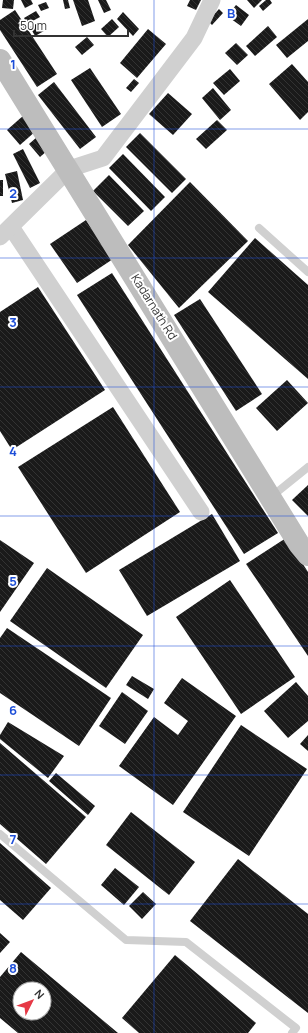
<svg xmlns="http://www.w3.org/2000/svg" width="308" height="1033" viewBox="0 0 308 1033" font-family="Manrope,sans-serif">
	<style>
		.building { fill: url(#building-back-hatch); fill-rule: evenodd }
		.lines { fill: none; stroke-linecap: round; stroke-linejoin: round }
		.service { stroke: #d0d0d0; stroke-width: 8 }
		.minor { stroke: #d0d0d0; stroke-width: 17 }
		.secondary { stroke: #bdbdbd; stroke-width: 22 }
		.grid { fill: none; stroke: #1d4ed8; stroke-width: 1; stroke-opacity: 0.55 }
		.labels { text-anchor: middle; stroke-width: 4; stroke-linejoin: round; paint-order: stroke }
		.street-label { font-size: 12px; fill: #333; stroke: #fff }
		.grid-label { font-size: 13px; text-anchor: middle; font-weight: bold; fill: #1d4ed8; stroke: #fff; stroke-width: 4; stroke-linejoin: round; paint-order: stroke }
	</style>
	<defs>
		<pattern id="building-back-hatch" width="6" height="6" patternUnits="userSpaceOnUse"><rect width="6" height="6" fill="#1a1a1a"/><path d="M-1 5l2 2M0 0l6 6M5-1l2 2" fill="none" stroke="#333"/></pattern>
	</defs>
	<rect width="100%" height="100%" fill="#fff"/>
	<g class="building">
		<path d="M3,0h11l-1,9 -11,-1z"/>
		<path d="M21,0h10l2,4 -8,4z"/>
		<path d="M63,0h5l2,8 -5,1z"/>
		<path d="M73,0h15l7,21 -13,5z"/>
		<path d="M98,0h8l5,10 -7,3z"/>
		<path d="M190,0h11l-5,10 -9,-4z"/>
		<path d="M247,0h15l-8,8z"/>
		<path d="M266,0h4l2,3 -9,8 -4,-5z"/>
		<path d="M46,2l3,6 -8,3 -3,-6z"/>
		<path d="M236,5l13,10 -8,11 -14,-10z"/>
		<path d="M219,9l4,4 -11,12 -4,-4z"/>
		<path d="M15,10l42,64 -20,13 -37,-57v-10z"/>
		<path d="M36,11l4,6 -13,7 -3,-6z"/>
		<path d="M123,12l16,17 -6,7 -16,-17z"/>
		<path d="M112,19l7,8 -11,10 -7,-8z"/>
		<path d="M308,19v22l-21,17 -11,-13z"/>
		<path d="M40,22l4,9 -9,5 -5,-9z"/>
		<path d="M268,26l9,11 -22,19 -9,-10z"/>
		<path d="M148,29l18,15 -29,34 -17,-15z"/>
		<path d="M87,37l7,8 -12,10 -7,-8z"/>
		<path d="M236,43l12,12 -11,10 -12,-12z"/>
		<path d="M292,64l16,18v30l-8,8 -31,-36z"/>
		<path d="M90,68l31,46 -19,13 -31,-47z"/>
		<path d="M230,69l10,12 -16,14 -11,-12z"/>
		<path d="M134,79l5,4 -8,9 -5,-4z"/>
		<path d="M54,82l42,55 -16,12 -42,-54z"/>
		<path d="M213,88l18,22 -11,10 -18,-22z"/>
		<path d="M168,93l24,21 -19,21 -24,-21z"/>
		<path d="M24,115l13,15 -17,15 -13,-15z"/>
		<path d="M217,120l10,10 -21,19 -10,-10z"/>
		<path d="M140,133l46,46 -14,14 -46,-46z"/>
		<path d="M37,137l11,13 -8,7 -11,-13z"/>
		<path d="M23,149l17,34 -10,5 -17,-34z"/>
		<path d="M123,154l42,43 -14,14 -42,-43z"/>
		<path d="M17,171l6,29 -11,3 -7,-29z"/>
		<path d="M109,175l35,36 -16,15 -35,-35z"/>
		<rect x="0" y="180" width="3" height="16"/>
		<path d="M190,182l58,59 -69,67 -51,-63z"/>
		<path d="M86,220l27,39 -36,24 -27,-39z"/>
		<path d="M255,238l53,47v94l-100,-87z"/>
		<path d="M112,273l166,260 -34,21 -167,-259z"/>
		<path d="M38,287l67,103 -93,60 -12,-19v-119z"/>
		<path d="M200,299l62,95 -26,17 -62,-96z"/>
		<path d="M287,380l21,23 -31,28 -21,-23z"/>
		<path d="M113,407l67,105 -94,61 -68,-106z"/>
		<path d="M308,485v31l-16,-16z"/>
		<path d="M212,514l28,47 -93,55 -28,-46z"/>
		<path d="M286,538l22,34v84l-62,-92z"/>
		<path d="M0,540l34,23 -34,49z"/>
		<path d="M47,568l96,67 -37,53 -96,-67z"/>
		<path d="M230,580l65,97 -54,37 -65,-97z"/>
		<path d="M7,628l104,70 -32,48 -79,-53v-55z"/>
		<path d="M132,676l22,13 -6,10 -22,-14z"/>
		<path d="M182,678l54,38 -63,89 -54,-39 35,-49 24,18 10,-14 -24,-18z"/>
		<path d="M296,682l12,14v25l-20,17 -24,-27z"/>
		<path d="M122,692l26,19 -23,33 -26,-18z"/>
		<path d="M8,722l56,34 -16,22 -48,-39v-4z"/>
		<path d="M241,725l66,44 -58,87 -66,-44z"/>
		<path d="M308,735v16l-8,-7z"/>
		<path d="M0,743l86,74 -40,47 -46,-40z"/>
		<path d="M56,773l39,33 -7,9 -39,-34z"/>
		<path d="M131,812l64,50 -26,33 -63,-50z"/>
		<path d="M0,843l51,45 -28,32 -23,-20z"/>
		<path d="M238,859l70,55v99l-118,-92z"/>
		<path d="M115,868l24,19 -15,18 -23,-20z"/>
		<path d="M143,892l13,12 -14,15 -13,-13z"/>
		<path d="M0,933l10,9 -10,11z"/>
		<path d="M21,952l97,81h-100l-18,-15v-41zM20,989h24v24h-24z"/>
		<path d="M175,955l81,68 -8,10h-109l-17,-15z"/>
	</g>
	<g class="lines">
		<g class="service">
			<path d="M259,228l49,44"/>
			<path d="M271,497l37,-30"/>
			<path d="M0,834l126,106 60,2 110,86 -4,5"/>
		</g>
		<g class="minor">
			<path d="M11,227l190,285"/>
			<path d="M0,237l69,-68 34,-11 91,-120 18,-38"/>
		</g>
		<path class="secondary" d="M0,60l299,484 9,11"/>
	</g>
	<path class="grid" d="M154,0v1033M0,129h308M0,258h308M0,387h308M0,516h308M0,646h308M0,775h308M0,904h308"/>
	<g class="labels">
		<g class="street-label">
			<text transform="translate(154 307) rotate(58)" y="4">Kadarnath Rd</text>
		</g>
	</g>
	<g class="grid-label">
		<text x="231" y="18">B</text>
		<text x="13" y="69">1</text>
		<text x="13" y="198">2</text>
		<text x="13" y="327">3</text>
		<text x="13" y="456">4</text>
		<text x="13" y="586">5</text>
		<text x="13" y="715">6</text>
		<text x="13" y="844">7</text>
		<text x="13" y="973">8</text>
	</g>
	<g transform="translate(32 1001) rotate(48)"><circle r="19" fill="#ffffff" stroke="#adadad"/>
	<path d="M0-3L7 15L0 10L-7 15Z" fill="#e63946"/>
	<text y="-6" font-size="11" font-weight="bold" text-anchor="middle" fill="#333333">N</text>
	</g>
	<path d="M14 30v6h114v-6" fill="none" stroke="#333333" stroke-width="2"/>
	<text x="20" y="30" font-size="12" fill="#333333" stroke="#ffffff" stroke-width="3" paint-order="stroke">50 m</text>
</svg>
